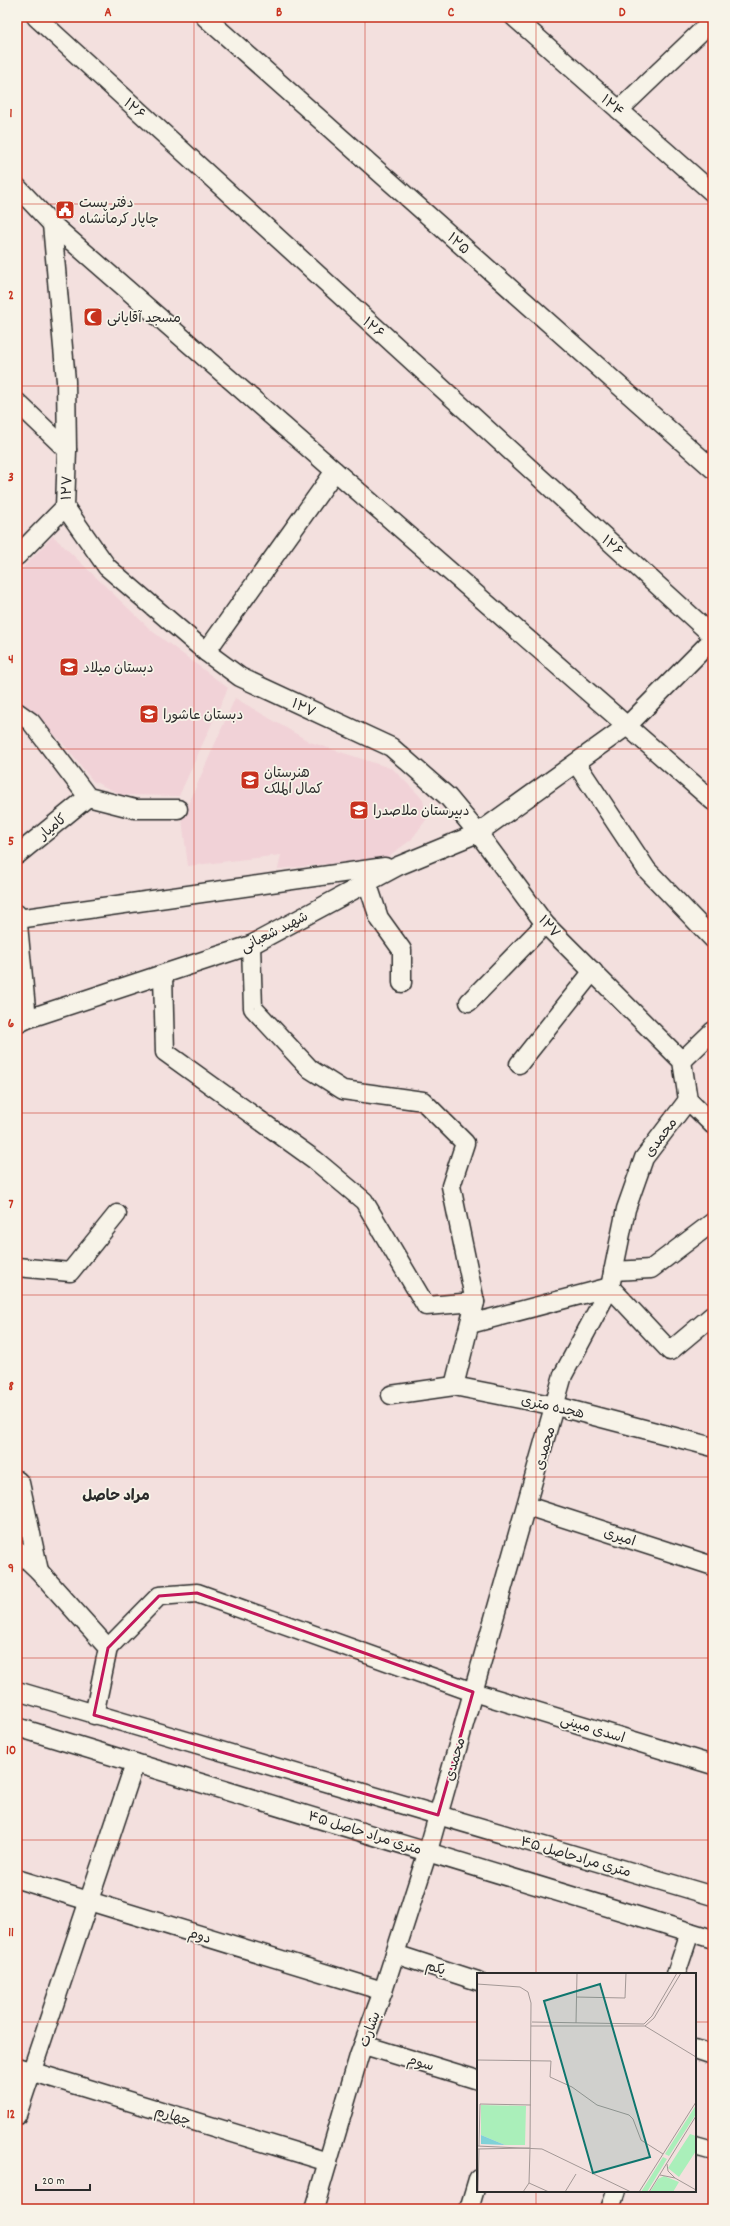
<svg xmlns="http://www.w3.org/2000/svg" width="730" height="2226" viewBox="0 0 730 2226" font-family="Dekko,'Playpen Sans Arabic',sans-serif">
	<style>
		.built { fill: #f1d2d7 }
		.lines { fill: none; stroke-linecap: round; stroke-linejoin: round }
		.minor-casing { stroke: #2b2b2b; stroke-width: 21 }
		.minor { stroke: #f7f3e8; stroke-width: 18 }
		.marked { fill: none; stroke: #c2185b; stroke-width: 3; stroke-linejoin: round }
		.grid { fill: none; stroke: #c8321e; stroke-width: 1; stroke-opacity: 0.55 }
		.labels { text-anchor: middle; stroke-width: 3.5; stroke-linejoin: round; paint-order: stroke }
		.street-label { font-size: 14px; fill: #2b2b2b; stroke: #f7f3e8 }
		.poi-label { font-size: 14px; fill: #2b2b2b; stroke: #f7f3e8; text-anchor: start }
		.neighbourhood-label { font-size: 15px; font-weight: bold; fill: #2b2b2b; stroke: #f7f3e8 }
		.inset-road { fill: none; stroke: #a39896; stroke-width: 1 }
		.view { fill: #0f766e; fill-opacity: 0.15; stroke: #0f766e; stroke-width: 2 }
		.inset-edge { fill: none; stroke: #2b2b2b; stroke-width: 2 }
		.neatline { fill: none; stroke: #c8321e; stroke-width: 1.5 }
		.grid-label { font-size: 13px; text-anchor: middle; font-weight: bold; fill: #c8321e }
	</style>
	<rect width="100%" height="100%" fill="#f3e0de"/>
	<filter id="ink" filterUnits="userSpaceOnUse"><feTurbulence type="fractalNoise" baseFrequency=".025" numOctaves="2"/><feDisplacementMap in="SourceGraphic" scale="8" xChannelSelector="R" yChannelSelector="G"/><feConvolveMatrix kernelMatrix="1 2 1 2 8 2 1 2 1" color-interpolation-filters="sRGB"/></filter>
	<g filter="url(#ink)">
		<g class="built">
			<path d="M53,536l99,95 76,57 -49,108 -57,-1 -29,-14 -33,-41 -43,-37v-129z"/>
			<path d="M235,698l75,44 83,27 30,30 3,21 -15,20 -25,18 -108,11 3,-14 -93,11 -6,-47z"/>
		</g>
		<g class="lines">
			<g class="minor-casing">
				<g id="minor">
					<path d="M36,17l677,619"/>
					<path d="M205,17l508,452"/>
					<path d="M514,17l199,176"/>
					<path d="M619,110l94,-90"/>
					<path d="M17,187l35,37 661,577"/>
					<path d="M52,224l14,157 1,69 -2,57 42,60 99,85 34,25 151,70 57,50 30,36 67,91 137,137 6,39 25,25"/>
					<path d="M17,402l50,48"/>
					<path d="M17,556l48,-49"/>
					<path d="M206,652l129,-181"/>
					<path d="M17,712l14,10 57,75 47,12h43"/>
					<path d="M576,763l71,107 66,69"/>
					<path d="M17,855l71,-58"/>
					<path d="M367,882l12,36 23,32v33"/>
					<path d="M17,914l10,105"/>
					<path d="M18,919l367,-52"/>
					<path d="M251,945l2,63 57,61 33,21 80,11 42,42 -14,43 24,116 -21,84"/>
					<path d="M163,975l2,77 150,108 49,41 62,105 49,-4"/>
					<path d="M469,1002l76,-78"/>
					<path d="M17,1024l10,-5 224,-74 147,-79 80,-33 149,-107 86,-87"/>
					<path d="M682,1061l31,-30"/>
					<path d="M519,1064l74,-93"/>
					<path d="M17,1267l53,5 47,-58"/>
					<path d="M613,1271l38,-2 62,-47"/>
					<path d="M470,1324l140,-37 60,64 43,-36"/>
					<path d="M391,1395l63,-9 102,20 157,41"/>
					<path d="M17,1480l3,3 19,88"/>
					<path d="M527,1506l186,60"/>
					<path d="M17,1550l22,21 69,77 -14,67"/>
					<path d="M108,1648l51,-52 38,-3 276,99 240,73"/>
					<path d="M17,1691l696,205"/>
					<path d="M17,1727l696,212"/>
					<path d="M17,1879l366,112"/>
					<path d="M395,1954l83,27"/>
					<path d="M676,1974l14,-42"/>
					<path d="M364,2045l114,35"/>
					<path d="M695,2049l18,6"/>
					<path d="M17,2067l311,95"/>
					<path d="M17,2115l118,-352"/>
					<path d="M695,2146l18,5"/>
					<path d="M314,2209l45,-153 24,-65 45,-140 135,-476 47,-88 16,-78 18,-51 44,-58"/>
					<path d="M469,2209l9,-30"/>
					<path d="M610,2209l6,-18"/>
				</g>
			</g>
			<use href="#minor" class="minor"/>
		</g>
	</g>
	<path class="marked" d="M197,1593l276,99 -35,123 -344,-100 14,-67 51,-52z"/>
	<path class="grid" d="M194,17v2192M365,17v2192M536,17v1957M17,204h696M17,386h696M17,568h696M17,749h696M17,931h696M17,1113h696M17,1295h696M17,1477h696M17,1658h696M17,1840h696M17,2022h461M695,2022h18M536,2191v18"/>
	<defs>
		<g id="civic-square" transform="scale(1)"><rect x="-9" y="-9" width="18" height="18" rx="4" fill="#c8321e" stroke="#f7f3e8"/><path d="M-.6-6.5H3V-4.5H.6V-3L4-1V1h2V6H-6V1h2V-1L-.6-3ZM-1.2 2.5V6h2.4V2.5Z" fill="#fff"/></g>
		<g id="mosque-square" transform="scale(1)"><rect x="-9" y="-9" width="18" height="18" rx="4" fill="#c8321e" stroke="#f7f3e8"/><path d="M3.5-4.9A6 6 0 1 0 3.5 4.9A5 5 0 1 1 3.5-4.9Z" fill="#fff"/></g>
		<g id="school-square" transform="scale(1)"><rect x="-9" y="-9" width="18" height="18" rx="4" fill="#c8321e" stroke="#f7f3e8"/><path d="M0-5L7-2L0 1L-7-2ZM-4 1L0 2.5L4 1V4Q0 6-4 4Z" fill="#fff"/></g>
	</defs>
	<g fill-rule="evenodd">
		<use href="#civic-square" x="65" y="210"/>
		<use href="#mosque-square" x="93" y="317"/>
		<use href="#school-square" x="69" y="667"/>
		<use href="#school-square" x="149" y="714"/>
		<use href="#school-square" x="250" y="780"/>
		<use href="#school-square" x="359" y="810"/>
	</g>
	<g class="labels">
		<g class="street-label">
			<text transform="translate(613 105) rotate(41)" y="5">۱۲۴</text>
			<text transform="translate(135 108) rotate(42)" y="5">۱۲۶</text>
			<text transform="translate(459 243) rotate(42)" y="5">۱۲۵</text>
			<text transform="translate(374 327) rotate(42)" y="5">۱۲۶</text>
			<text transform="translate(66 488) rotate(-88)" y="5">۱۲۷</text>
			<text transform="translate(613 545) rotate(42)" y="5">۱۲۶</text>
			<text transform="translate(304 707) rotate(25)" y="5">۱۲۷</text>
			<text transform="translate(52 826) rotate(-39)" y="5">کامیار</text>
			<text transform="translate(550 926) rotate(48)" y="5">۱۲۷</text>
			<text transform="translate(274 931) rotate(-27)" y="5">شهید شعبانی</text>
			<text transform="translate(660 1137) rotate(-53)" y="5">محمدی</text>
			<text transform="translate(553 1406) rotate(13)" y="5">هجده متری</text>
			<text transform="translate(544 1448) rotate(-74)" y="5">محمدی</text>
			<text transform="translate(620 1536) rotate(18)" y="5">امیری</text>
			<text transform="translate(593 1728) rotate(17)" y="5">اسدی مبینی</text>
			<text transform="translate(454 1759) rotate(-74)" y="5">محمدی</text>
			<text transform="translate(365 1832) rotate(17)" y="5">۴۵ متری مراد حاصل</text>
			<text transform="translate(576 1856) rotate(16)" y="5">۴۵ متری مرادحاصل</text>
			<text transform="translate(200 1935) rotate(17)" y="5">دوم</text>
			<text transform="translate(436 1967) rotate(18)" y="5">یکم</text>
			<text transform="translate(369 2029) rotate(-70)" y="5">بشارت</text>
			<text transform="translate(421 2062) rotate(17)" y="5">سوم</text>
			<text transform="translate(173 2115) rotate(17)" y="5">چهارم</text>
		</g>
		<g class="poi-label">
			<text x="79" y="207">دفتر پست<tspan x="79" dy="16">چاپار کرمانشاه</tspan></text>
			<text x="107" y="322">مسجد آقایانی</text>
			<text x="83" y="672">دبستان میلاد</text>
			<text x="163" y="719">دبستان عاشورا</text>
			<text x="264" y="777">هنرستان<tspan x="264" dy="16">کمال الملک</tspan></text>
			<text x="373" y="815">دبیرستان ملاصدرا</text>
		</g>
		<g class="neighbourhood-label">
			<text x="116" y="1500">مراد حاصل</text>
		</g>
	</g>
	<g transform="translate(477 1973)">
		<rect width="219" height="219" fill="#f3e0de"/>
		<path d="M4,132l45,1 -1,39h-20l-24,-10zM219,132v9l-27,42 -4,-2zM213,161l6,2v15l-17,26 -11,-9zM186,184l4,2 -20,33h-6zM187,203l15,6 -6,10h-23l8,-13z" fill="#aaefba"/>
		<path d="M4,162l24,10 -24,-1z" fill="#80d2d8"/>
		<path class="inset-road" d="M0,11l43,3 8,5 3,11 -1,145 -1,35 -6,9M99,24l49,1 1,-25M55,49l112,2 8,-8 25,-43M99,50l1,-50M54,53h114l9,-8 27,-45M168,53l51,31M0,87l74,1 -1,16 22,10 25,18 32,10 4,4 8,21 22,14M0,173l65,3 89,43M2,173l1,-42 51,1M0,176l53,-1M183,202l15,3 -7,-7 -1,-7M198,205l21,12M52,210l20,9M1,219l1,-43M88,219l11,-18M162,219l57,-90M172,219l47,-76"/>
		<path class="view" d="M123,11l50,173 -57,16 -49,-172z"/>
		<rect width="219" height="219" class="inset-edge"/>
	</g>
	<rect width="730" height="2226" fill="none" stroke="#f7f3e8" stroke-width="44"/>
	<path d="M36 2184v6h54v-6" fill="none" stroke="#2b2b2b" stroke-width="2"/>
	<text x="42" y="2184" font-size="12" fill="#2b2b2b" stroke="#f7f3e8" stroke-width="3" paint-order="stroke">20 m</text>
	<rect x="22" y="22" width="686" height="2182" class="neatline"/>
	<g class="grid-label">
		<text x="108" y="16">A</text>
		<text x="279" y="16">B</text>
		<text x="451" y="16">C</text>
		<text x="622" y="16">D</text>
		<text x="11" y="117">1</text>
		<text x="11" y="299">2</text>
		<text x="11" y="481">3</text>
		<text x="11" y="663">4</text>
		<text x="11" y="845">5</text>
		<text x="11" y="1027">6</text>
		<text x="11" y="1208">7</text>
		<text x="11" y="1390">8</text>
		<text x="11" y="1572">9</text>
		<text x="11" y="1754">10</text>
		<text x="11" y="1936">11</text>
		<text x="11" y="2118">12</text>
	</g>
</svg>
